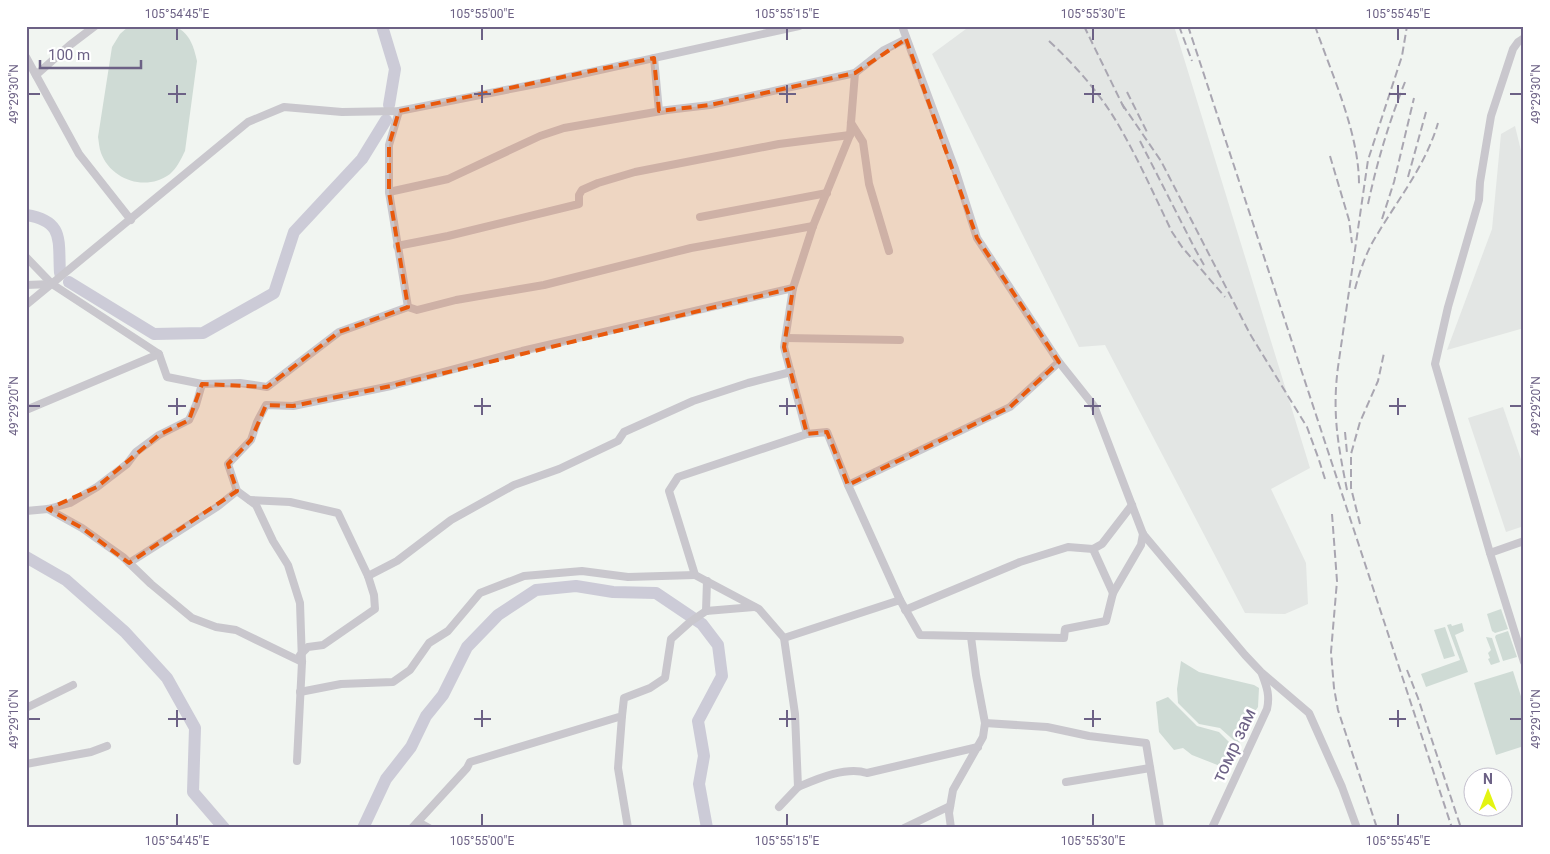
<svg xmlns="http://www.w3.org/2000/svg" width="1550" height="854" viewBox="0 0 1550 854" font-family="Roboto,sans-serif">
	<style>
		.built { fill: #e3e6e4 }
		.green { fill: #cfdbd5 }
		.lines { fill: none; stroke-linecap: round; stroke-linejoin: round }
		.river { stroke: #cccbd7; stroke-width: 12 }
		.minor { stroke: #c9c7cd; stroke-width: 8 }
		.rail { stroke: #a9a6b1; stroke-width: 2; stroke-dasharray: 8 4; stroke-linecap: butt }
		.marked { fill: #e8590c; fill-opacity: 0.2; stroke: #e8590c; stroke-width: 4; stroke-dasharray: 10 6; stroke-linejoin: round }
		.ticks { fill: none; stroke: #6c6185; stroke-width: 2 }
		.labels { text-anchor: middle; stroke-width: 5; stroke-linejoin: round; paint-order: stroke }
		.street-label { font-size: 18px; fill: #6c6185; stroke: #fff }
		.neatline { fill: none; stroke: #6c6185; stroke-width: 2 }
		.ticks-label { font-size: 12px; text-anchor: middle; fill: #6c6185 }
	</style>
	<rect width="100%" height="100%" fill="#f1f5f1"/>
	<g class="built">
		<path d="M970,26h204l136,442 -39,21 35,74 2,41 -23,10 -40,-1 -140,-268 -26,2 -147,-293z"/>
		<path d="M1515,126l9,37v165l-77,22 45,-121 9,-95z"/>
		<path d="M1503,407l21,61v58l-18,6 -38,-114z"/>
	</g>
	<g class="green">
		<path d="M129,26c37,0 59,-10 68,35l-12,90c-4,8 -8,17 -15,23 -24,18 -59,6 -69,-21 -2,-5 -2,-11 -3,-16l14,-90 8,-13z"/>
		<path d="M1501,609l7,20 -13,4 -3,-2 -5,-17z"/>
		<path d="M1462,623l2,8 -9,4 13,37 -42,15 -5,-13 39,-14 -13,-35 4,-1 1,2z"/>
		<path d="M1445,627l10,29 -11,3 -10,-29z"/>
		<path d="M1508,631l9,26 -14,4 -8,-24 1,-2z"/>
		<path d="M1486,637l6,1 8,24 -9,3 -3,-6 2,-1 -2,-5 3,-3z"/>
		<path d="M1181,661l18,11 55,13 5,3 -1,19 -16,23 -3,15 -19,-17 -21,-4 -21,-21 -1,-14z"/>
		<path d="M1513,671l11,35v40l-28,9 -22,-72z"/>
		<path d="M1168,697l29,29 22,6 17,17 -5,11 -11,6 -28,-11 -9,-7 -9,2 -15,-18 -3,-30z"/>
	</g>
	<g class="lines">
		<g class="river">
			<path d="M382,26l13,43 -6,36"/>
			<path d="M26,215c39,6 32,26 34,58"/>
			<path d="M69,282l85,52 49,-1 71,-40 20,-61 68,-73 24,-39"/>
			<path d="M26,557l40,23 59,52 42,46 28,50 -2,64 31,36"/>
			<path d="M363,828l23,-49 25,-32 15,-31 17,-21 24,-48 31,-32 38,-25 40,-4 37,6 43,1 46,31 16,21 4,31 -24,45 6,35 -5,28 8,44"/>
		</g>
		<g class="minor">
			<path d="M902,26l53,143 22,69 82,124 35,44 49,128 102,121 16,17 48,41 33,74 15,41"/>
			<path d="M1524,38l-6,4 -5,7 -22,67 -11,66 -1,18 -31,107 -13,57 55,189 34,109"/>
			<path d="M26,57l53,97 52,66"/>
			<path d="M654,58l5,53"/>
			<path d="M36,75l34,-30 25,-19"/>
			<path d="M399,111l-10,34v47l19,115"/>
			<path d="M851,123l12,19 6,42 20,67"/>
			<path d="M389,192l59,-13 92,-43 24,-8 103,-18 43,-5 145,-32"/>
			<path d="M700,217l127,-24"/>
			<path d="M397,246l51,-10 131,-32v-9l3,-5 16,-7 37,-11 144,-28 71,-9"/>
			<path d="M26,257l26,27 107,70 8,23 35,7"/>
			<path d="M26,285l26,-1"/>
			<path d="M26,305l222,-183 36,-15 58,5 57,-1 142,-28 258,-57"/>
			<path d="M786,338l114,2"/>
			<path d="M26,410l133,-56"/>
			<path d="M848,485l162,-78 49,-45"/>
			<path d="M250,500l40,2 48,11 30,63 29,-15 54,-41 63,-35 45,-16 59,-28 6,-9 69,-31 55,-18 43,-11"/>
			<path d="M48,509l34,19 41,29 28,27 41,34 24,9 20,3 66,32"/>
			<path d="M26,511l22,-2 22,-6 27,-16 30,-23 9,-12 23,-17 30,-15 7,-15 6,-21 38,-1 27,4 72,-55 69,-25 9,3 39,-10 88,-15 147,-37 122,-22"/>
			<path d="M1490,553l34,-12"/>
			<path d="M129,563l88,-56 20,-16"/>
			<path d="M1113,593l-20,-44 9,-5 30,-39"/>
			<path d="M900,600l-52,-115 -21,-53 -20,2 -23,-87 9,-59 20,-62 37,-91 5,-62 29,-23 22,-11"/>
			<path d="M905,610l115,-48 48,-15 25,2"/>
			<path d="M706,611l1,-30"/>
			<path d="M784,638l-25,-29 -64,-34 -26,-84 9,-14 129,-43"/>
			<path d="M300,655l8,-8 15,-2 52,-36 -1,-14 -6,-19"/>
			<path d="M300,692l41,-8 52,-2 17,-12 19,-27 19,-12 32,-38 44,-17 58,-5 46,6 67,-2"/>
			<path d="M26,708l47,-23"/>
			<path d="M622,716l-4,52 10,60"/>
			<path d="M985,723l62,4 42,9 57,7 14,85"/>
			<path d="M297,761l5,-99 -2,-59 -12,-38 -15,-24 -17,-36 -19,-14 -9,-27 23,-24 6,-18 9,-17 27,1 98,-20 131,-35 271,-63"/>
			<path d="M26,764l65,-12 16,-6"/>
			<path d="M1066,782l84,-14"/>
			<path d="M798,787c19,-8 48,-21 69,-14l111,-26"/>
			<path d="M779,807l19,-20 -3,-73 -11,-76 116,-38 20,35 144,3 1,-9 41,-8 7,-28 28,-48 2,-11"/>
			<path d="M418,822l11,6"/>
			<path d="M412,828l55,-60 3,-6 152,-46 2,-18 26,-10 15,-10 6,-39 19,-17 16,-11 48,-4"/>
			<path d="M904,828l46,-22"/>
			<path d="M951,828l-2,-15 4,-23 30,-53 2,-14 -9,-48 -5,-38"/>
			<path d="M1212,828l55,-119c3,-13 0,-22 -5,-35"/>
		</g>
		<g class="rail">
			<path d="M1084,26l41,84"/>
			<path d="M1179,26l13,35"/>
			<path d="M1188,26l264,802"/>
			<path d="M1315,26c17,49 44,107 44,158"/>
			<path d="M1049,41c29,27 55,57 74,92 18,32 33,66 49,99l10,15 43,50"/>
			<path d="M1127,92l20,40"/>
			<path d="M1122,104l39,57 89,173 57,93 12,33 6,19"/>
			<path d="M1140,141l54,106 10,18"/>
			<path d="M1330,156l19,64 3,23"/>
			<path d="M1408,177l18,-65"/>
			<path d="M1368,204c9,-42 21,-82 37,-122"/>
			<path d="M1382,219l12,-37 20,-84"/>
			<path d="M1355,289c4,-15 9,-30 16,-44 23,-41 54,-77 67,-122"/>
			<path d="M1345,432l2,21"/>
			<path d="M1347,490c-9,-45 -15,-77 -9,-123l30,-207 34,-104 5,-30"/>
			<path d="M1332,514l5,67 -6,71 3,36 4,22 39,118"/>
			<path d="M1360,524l-9,-36v-34l9,-32 18,-41 6,-28"/>
			<path d="M1407,670l11,28 43,130"/>
		</g>
	</g>
	<path class="marked" d="M906,39l71,199 82,124 -49,45 -162,78 -21,-53 -20,2 -23,-87 9,-59 -402,98 -98,20 -27,-1 -15,35 -23,24 9,27 -108,72 -47,-35 -34,-19 49,-22 62,-52 30,-15 13,-36 65,3 72,-55 69,-25 -19,-115v-47l10,-34 255,-53 5,53 51,-6 145,-32z"/>
	<path class="ticks" d="M177,28v12M482,28v12M787,28v12M1093,28v12M1398,28v12M177,85v18M482,85v18M787,85v18M1093,85v18M1398,85v18M28,94h12M168,94h18M474,94h17M779,94h17M1084,94h17M1389,94h17M1510,94h12M177,398v17M482,398v17M787,398v17M1093,398v17M1398,398v17M28,406h12M168,406h18M474,406h17M779,406h17M1084,406h17M1389,406h17M1510,406h12M177,710v17M482,710v17M787,710v17M1093,710v17M1398,710v17M28,719h12M168,719h18M474,719h17M779,719h17M1084,719h17M1389,719h17M1510,719h12M177,814v12M482,814v12M787,814v12M1093,814v12M1398,814v12"/>
	<g class="labels">
		<g class="street-label">
			<text transform="translate(1234 745) rotate(-65)" y="6">томр зам</text>
		</g>
	</g>
	<rect width="1550" height="854" fill="none" stroke="#ffffff" stroke-width="55"/>
	<g transform="translate(1488 792)"><circle r="24" fill="#ffffff" stroke="#c4c0ce"/>
	<path d="M0-4L9 19L0 12L-9 19Z" fill="#e3f412"/>
	<text y="-8" font-size="14" font-weight="bold" text-anchor="middle" fill="#6c6185">N</text>
	</g>
	<path d="M40 60v8h101v-8" fill="none" stroke="#6c6185" stroke-width="2.5"/>
	<text x="48" y="60" font-size="15" fill="#6c6185" stroke="#ffffff" stroke-width="4" paint-order="stroke">100 m</text>
	<rect x="28" y="28" width="1494" height="798" class="neatline"/>
	<g class="ticks-label">
		<text x="177" y="18">105°54'45"E</text>
		<text x="482" y="18">105°55'00"E</text>
		<text x="787" y="18">105°55'15"E</text>
		<text x="1093" y="18">105°55'30"E</text>
		<text x="1398" y="18">105°55'45"E</text>
		<text transform="translate(14 94) rotate(-90)" y="4">49°29'30"N</text>
		<text transform="translate(1536 94) rotate(-90)" y="4">49°29'30"N</text>
		<text transform="translate(14 406) rotate(-90)" y="4">49°29'20"N</text>
		<text transform="translate(1536 406) rotate(-90)" y="4">49°29'20"N</text>
		<text transform="translate(14 719) rotate(-90)" y="4">49°29'10"N</text>
		<text transform="translate(1536 719) rotate(-90)" y="4">49°29'10"N</text>
		<text x="177" y="845">105°54'45"E</text>
		<text x="482" y="845">105°55'00"E</text>
		<text x="787" y="845">105°55'15"E</text>
		<text x="1093" y="845">105°55'30"E</text>
		<text x="1398" y="845">105°55'45"E</text>
	</g>
</svg>
